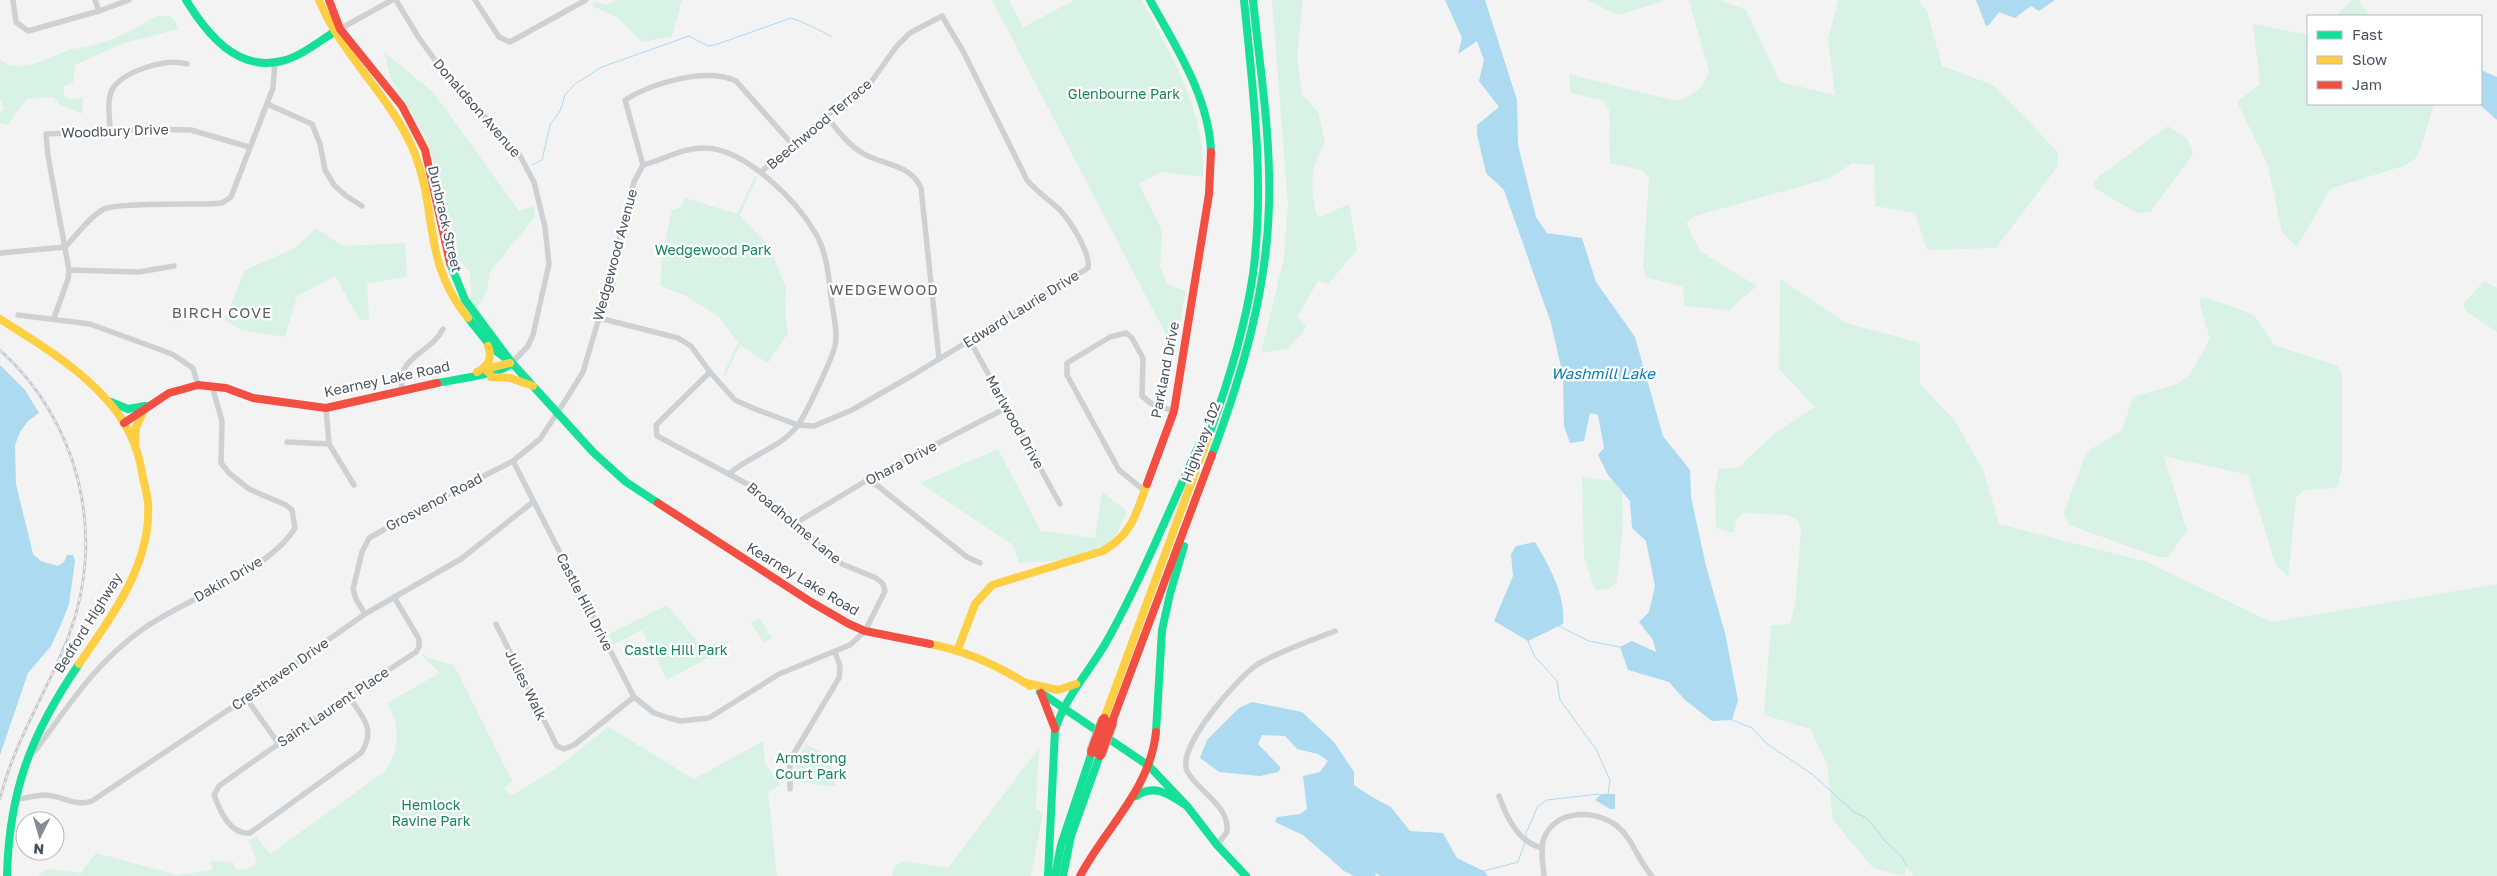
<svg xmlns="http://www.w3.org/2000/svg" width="2497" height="876" viewBox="0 0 2497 876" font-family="'Golos Text',sans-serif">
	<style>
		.green { fill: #d8f2e5 }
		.water { fill: #acdaf0 }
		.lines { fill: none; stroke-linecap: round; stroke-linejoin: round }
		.stream { stroke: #acdaf0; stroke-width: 1 }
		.street { stroke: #ced1d4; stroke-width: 5.5 }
		.fast { stroke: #16e098; stroke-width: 8 }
		.slow { stroke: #ffcf43; stroke-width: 8 }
		.jam { stroke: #f24e42; stroke-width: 8 }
		.rail-casing { stroke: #c8cacd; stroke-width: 3 }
		.rail { stroke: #fff; stroke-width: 1; stroke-dasharray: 4; stroke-linecap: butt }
		.jam-bridge-casing { stroke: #b8bbc2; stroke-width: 12; stroke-linecap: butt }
		.jam-bridge { stroke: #f24e42; stroke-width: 10 }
		.labels { text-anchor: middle; stroke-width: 4.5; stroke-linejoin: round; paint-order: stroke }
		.park-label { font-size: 14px; fill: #16855a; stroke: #fff }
		.street-label { font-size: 14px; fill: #495360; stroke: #fff }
		.neighbourhood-label { font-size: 15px; letter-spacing: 1px; fill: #5e6167; stroke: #fff }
		.water-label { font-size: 15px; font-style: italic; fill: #0a7bb2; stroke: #fff }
	</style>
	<rect width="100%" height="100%" fill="#f3f3f3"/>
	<g class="green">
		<path d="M616,0h66l-10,36 -30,6 -25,-25 -25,-11 2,-5 12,4z"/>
		<path d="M992,0h17l14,27 52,-27h67c29,57 64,110 61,177l-42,-5 -22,12 21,42 2,9 -2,32 7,17 18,7 -9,63z"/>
		<path d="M1272,0h31l-6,56 5,38 16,18 7,30c-14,25 -16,45 -8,74h5l27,-12 8,46 -29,34 -10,-3 -21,36 9,10c-5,10 -11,10 -16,21l-29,5 23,-95 4,-53z"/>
		<path d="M1587,0h80l-49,15z"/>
		<path d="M1689,0h31l26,10 34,72 55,13 -7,-57 11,-38h79l9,11 15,55 51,19 65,67 -1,15 -61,81 -69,2 -12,-37 -40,-7 -1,-41 -22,-2 -22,15 -135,38 -9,7 14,28 57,35 -28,24 -45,-4 -1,-19 -37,-10 -3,-11 6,-88 -7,-8 -32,-7 -1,-55 -7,-8 -31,-7 -2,-19 107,27c17,-5 28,-13 33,-30z"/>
		<path d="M2352,0h6l12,16h-34z"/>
		<path d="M156,16h14l6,6 2,7 -57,15 -46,21 -2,18 -9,3v9l7,5 12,-3 -1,17 -22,-9 -7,-8 -26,2c-6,6 -15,18 -18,26l-9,-2v-11l4,-2 -4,-12v-39c18,18 50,-2 69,-9 7,-2 13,-2 20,-4 23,-5 47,-17 67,-30z"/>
		<path d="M2253,24l55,11v69h126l-13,43 -5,11 -10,7 -76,24 -33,58 -15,-15 -15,-69 -30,-61 23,-18z"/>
		<path d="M384,52l50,41 85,118 15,-5 1,11 -44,53 -5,23 -14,24 -2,-45 -15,-16 -10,-57 -19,-62 -35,-58z"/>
		<path d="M2168,126l19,13 6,15 -43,58 -13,1 -42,-25 -3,-3 6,-8z"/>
		<path d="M755,176l2,1 -17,38 30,33 16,40 -1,25 3,20 -20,30 -28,-18 -15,32 -2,-2 15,-33 -19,-25 -34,-22 -25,-9 4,-41 8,-35 10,-3 3,-9 52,16z"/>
		<path d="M316,228l27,18 62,-3 2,33 -40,8 2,35 -9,1 -25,-44 -38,20 -12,41 -43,-7 -17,-10 20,-50 50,-22z"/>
		<path d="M1780,279l66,44 74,20v41l35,37 29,51 15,52 148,38 124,60 226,-38v292h-583l-7,-9 -2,9 -32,-8 -40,-48 -6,-56 -17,-35 -46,-14 7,-90 19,-1 5,-19 6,-74 -3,-11 -10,-5 -44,-2 -8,7 -2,13 -18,-5 -1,-41 4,-18 20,-2 37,-35 39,-25 -36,-38z"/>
		<path d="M2484,281l13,7v44l-31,-21 -3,-7z"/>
		<path d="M2208,298l46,17 20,30 64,21 4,9v95l-5,18 -33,2 -8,7 -8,80 -13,-14 -27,-88 -84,-19 23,75 -19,26h-10l-89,-32 -5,-12 20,-55 7,-9 31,-19 11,-33 44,-13 13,-10 20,-35 -10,-36v-4z"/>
		<path d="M998,449l43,82 54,7 7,-46 25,19c-4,8 -8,21 -15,28 -21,22 -64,22 -93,24l-6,-18 -93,-62z"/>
		<path d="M1582,477l31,4 9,11 1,33 -6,57 -8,7 -14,1 -11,-34z"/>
		<path d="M667,605l34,41 28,-5 -13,16 -10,2 -39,21 -25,-50 -29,15 -4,-11z"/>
		<path d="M759,618l13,20 -8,5 -13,-20z"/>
		<path d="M423,653l5,5 26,7 58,116 -8,8 7,7 47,-29 50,-40 86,52 69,-38 2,22 15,22 -12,7 9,84h-740l11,-7 33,4 15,-20 81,22 35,-5 -1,-9 22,1 4,8 11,-1 9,-6 -8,-22 7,-5 14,18 114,-82c16,-20 17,-47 3,-69l53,-30 -18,-18z"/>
		<path d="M806,744l24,13 6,30 -35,-5c-12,-14 -3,-25 5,-38z"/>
		<path d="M1039,748l-3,60 7,5 -12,63h-139l3,-10 9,-5 44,7z"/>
	</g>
	<g class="water">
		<path d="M1445,0h40l32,100 1,45 18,72 11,16 35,5 14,44 39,55 28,99 27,34 1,27 15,69 19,67 13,67 -6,20 -20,1 -27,-21 -16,-18 -41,-12 -8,-23 12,-6 24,11 -3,-12 -14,-18 10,-10 6,-26 -9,-45 -14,-13 -2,-27 -22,-26 -10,-20 6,-7 -6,-33 -8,-2 -6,28 -14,2 -6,-17 -1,-50 -12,-53 -47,-133 -18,-17 -9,-39v-9l22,-18 -20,-26 5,-21 -7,-19 -19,13 4,-16z"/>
		<path d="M1976,0h79l-16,11 -8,-5 -16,12 -16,-6 -10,13 -3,1z"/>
		<path d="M2481,70l16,7v43l-18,-16h2z"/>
		<path d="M0,365l25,25 14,23 -11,8 -8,11 -5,13 1,39 17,70 8,7 17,5 6,-4 3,-7h6l2,6 -6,43 -7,18 -11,24 -23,27 -28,82z"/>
		<path d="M1535,542c14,24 31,53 28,82l-35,17 -34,-20 19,-45 -2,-22 5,-8z"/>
		<path d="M1252,702l50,10 32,30 20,30v13l18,12 19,10 19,24 33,2 14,25 27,13 4,5h-108l-4,-3 -1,3h-21l-10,-5 -41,-36 -28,-13 2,-5 23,-3 7,-5 -4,-33 17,-4 8,-11 -10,-7 -21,-5 -12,-13 -23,-1 -4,9 23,24 -3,4 -18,4 -41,-4 -19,-14 7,-18 32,-32z"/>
		<path d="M1601,794h14v15h-5l-15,-9z"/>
	</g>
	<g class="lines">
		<g class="stream">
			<path d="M532,165l10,-5 8,-35 10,-14 5,-16 10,-11 27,-17 87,-31 19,10 7,-1 76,-27c5,1 40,17 41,19"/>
			<path d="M1559,626l30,15 31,6"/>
			<path d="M1528,641l7,16 22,24 3,19 36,49 14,31 -2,14"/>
			<path d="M1732,720l20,8 15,16 45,30 42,38 13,6 18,23 17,16 5,9"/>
			<path d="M1526,838v-5l12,-27 9,-6 52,-6"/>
			<path d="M1484,871l34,-9 7,-20"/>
		</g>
		<g class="street">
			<path d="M13,0l3,22 12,9 71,-20 30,-11"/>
			<path d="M95,0l4,11"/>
			<path d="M396,0l23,38 21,29 79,87 15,28 11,45 4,37 -16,71 -5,11 -16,17"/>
			<path d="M475,0l24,37 11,5 76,-42"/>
			<path d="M340,29l52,-29"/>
			<path d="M267,104l45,20 8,20 5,26 9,15 11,10 17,11"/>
			<path d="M826,116c11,13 21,28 36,37 20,12 49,11 59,35l18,171"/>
			<path d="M110,130c0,-12 -4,-31 3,-42 13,-18 54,-30 74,-24"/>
			<path d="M643,165l-18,-65c27,-17 81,-33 111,-19l56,63"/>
			<path d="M65,247c12,-12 24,-30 39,-38 12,-6 86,-5 105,-5l13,-1 9,-6 42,-109 2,-27"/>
			<path d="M0,253l65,-6"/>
			<path d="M69,270l70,2 35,-6"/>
			<path d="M18,315l72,9 82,30 21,14 5,17"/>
			<path d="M54,318l14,-39 1,-9 -21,-114 -2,-22 103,-5 42,1 58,17"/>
			<path d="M599,318l79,20 13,8 19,26 25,28 20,9 43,16 16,1 38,-16 61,-35 175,-107c3,-15 -19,-49 -29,-59 -11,-10 -23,-18 -32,-29l-64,-129 -21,-35 -32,17 -14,14 -27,38 -43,31 -65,56"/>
			<path d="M970,341l90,163"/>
			<path d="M402,390c-5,-36 28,-35 41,-61"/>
			<path d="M326,408l3,36 25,41"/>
			<path d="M287,442l42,2"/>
			<path d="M513,461l121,236 20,16 15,5 12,3 28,-3 70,-44 71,-29 15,-14 20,-40 -2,-7 -7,-6 -34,-14 -87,-76 -98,-52 -1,-11 54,-53"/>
			<path d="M869,479l98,78 13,6"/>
			<path d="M1145,491l-26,-21 -52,-95v-12l43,-26 16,-4 6,5 11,20 -1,38 10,8 22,7"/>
			<path d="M796,523l73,-44 139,-72"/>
			<path d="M365,614l-9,-15 -3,-10 9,-37 7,-14 64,-36 80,-41 27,-22 27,-41 16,-26 16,-54 28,-109 7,-27 9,-17c20,-5 41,-18 62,-17 41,1 92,53 111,86 12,21 13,48 16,70 2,14 6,29 3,42 -3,13 -29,68 -37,79 -16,22 -47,30 -68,48"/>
			<path d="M496,624l61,122 7,3 10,-4 60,-48"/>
			<path d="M348,696c14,20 29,33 13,57l-111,80c-20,2 -30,-22 -36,-38l5,-9c65,-47 131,-91 197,-134l3,-5v-8l-25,-42"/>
			<path d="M246,698l32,45"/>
			<path d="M29,754l6,-3c35,-47 59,-87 108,-122 44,-31 125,-57 152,-101l-3,-18 -6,-5 -37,-16 -20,-16 -8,-10 1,-42 -10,-35"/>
			<path d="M790,789v-29l49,-82 1,-12 -5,-14"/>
			<path d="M1499,796c8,22 19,46 43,52"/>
			<path d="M15,800c10,-2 21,-5 31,-5 17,1 29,12 46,6l154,-103 119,-84 96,-55 72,-57"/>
			<path d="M1217,845l10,-13c3,-27 -29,-40 -40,-61 -11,-24 52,-95 71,-107 24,-14 52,-23 77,-33"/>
			<path d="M1544,876c-1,-12 -4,-27 0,-38 12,-29 51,-29 73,-12 16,13 21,35 35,50"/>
		</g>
		<g class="fast">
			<path d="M186,0c21,34 51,72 96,61 20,-5 37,-20 54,-30"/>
			<path d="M1150,0c26,47 59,97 61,152"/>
			<path d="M450,263l15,37 47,63 81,89 33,30 32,21"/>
			<path d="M468,318l24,30 20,15"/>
			<path d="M437,383c19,-4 62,-8 75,-20"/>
			<path d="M111,402l17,7 17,-3"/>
			<path d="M1209,435c19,-52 36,-106 44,-161 12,-91 0,-184 -9,-274"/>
			<path d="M1212,455c30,-80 55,-164 57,-250 2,-69 -9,-137 -16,-205"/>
			<path d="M1040,692l109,74 38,40 30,39 29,31"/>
			<path d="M1156,732l6,-102 8,-36 14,-48"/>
			<path d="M1136,796c19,-13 34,-1 51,10"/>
			<path d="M7,876c2,-85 24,-142 72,-212"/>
			<path d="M1048,876l7,-146c11,-35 36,-60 53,-91 35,-63 62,-131 92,-196"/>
			<path d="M1055,876l6,-31 31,-93"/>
			<path d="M1063,876l8,-40 29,-81"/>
		</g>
		<g class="slow">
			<path d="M319,0c24,58 74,98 96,154 23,60 7,107 53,164"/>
			<path d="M0,319c37,24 77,47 106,80 19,20 32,47 36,74 2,10 5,20 6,30 4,61 -37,114 -69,161"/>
			<path d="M477,372c11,-6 16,-13 11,-26"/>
			<path d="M488,372l5,-5 17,-4"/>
			<path d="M491,377l19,1 23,8"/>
			<path d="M135,446l1,-19 8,-17"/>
			<path d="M930,644c37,7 69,22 100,42"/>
			<path d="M958,649l17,-45 17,-19 111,-34c29,-17 33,-37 44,-67"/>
			<path d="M1026,683l32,7 18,-6"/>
			<path d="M1104,719l105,-284"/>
		</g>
		<g class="jam">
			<path d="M329,0l11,29 62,77 23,44 25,113"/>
			<path d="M124,423l45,-30 29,-8 28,3 27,10 73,10 111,-25"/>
			<path d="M1147,484l27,-73 35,-217 2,-42"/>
			<path d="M658,503l153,99 38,22 16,7 65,13"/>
			<path d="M1041,693l14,36"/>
			<path d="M1112,722l100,-267"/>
			<path d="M1080,876c26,-49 70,-86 76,-144"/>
		</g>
		<g class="rail-casing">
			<path id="rail" d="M0,350c79,71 107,185 69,285 -21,56 -55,106 -69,164"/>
		</g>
		<use href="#rail" class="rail"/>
		<g class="jam-bridge-casing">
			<g id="jam-bridge">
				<path d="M1092,752l12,-33"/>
				<path d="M1100,755l12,-33"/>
			</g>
		</g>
		<use href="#jam-bridge" class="jam-bridge"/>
	</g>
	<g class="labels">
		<g class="park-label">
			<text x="1124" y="99">Glenbourne Park</text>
			<text x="713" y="255">Wedgewood Park</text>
			<text x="676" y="655">Castle Hill Park</text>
			<text x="811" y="763">Armstrong<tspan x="811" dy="16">Court Park</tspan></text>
			<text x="431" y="810">Hemlock<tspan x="431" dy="16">Ravine Park</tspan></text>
		</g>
		<g class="street-label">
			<text transform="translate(477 108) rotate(49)" y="5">Donaldson Avenue</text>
			<text transform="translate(819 124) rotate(-40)" y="5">Beechwood Terrace</text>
			<text transform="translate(115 131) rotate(-2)" y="5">Woodbury Drive</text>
			<text transform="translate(445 219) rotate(77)" y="5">Dunbrack Street</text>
			<text transform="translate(615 255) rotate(-75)" y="5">Wedgewood Avenue</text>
			<text transform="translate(1021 309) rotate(-32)" y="5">Edward Laurie Drive</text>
			<text transform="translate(1165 370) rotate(-79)" y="5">Parkland Drive</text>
			<text transform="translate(387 379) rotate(-12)" y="5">Kearney Lake Road</text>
			<text transform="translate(1015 422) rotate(61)" y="5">Marlwood Drive</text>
			<text transform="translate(1201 442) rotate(-69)" y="5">Highway 102</text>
			<text transform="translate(901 463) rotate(-28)" y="5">Ohara Drive</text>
			<text transform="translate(434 502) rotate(-28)" y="5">Grosvenor Road</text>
			<text transform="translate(794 523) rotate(40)" y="5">Broadholme Lane</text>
			<text transform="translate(228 579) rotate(-30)" y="5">Dakin Drive</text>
			<text transform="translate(803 579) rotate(31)" y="5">Kearney Lake Road</text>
			<text transform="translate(585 602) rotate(63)" y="5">Castle Hill Drive</text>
			<text transform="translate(88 623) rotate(-58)" y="5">Bedford Highway</text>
			<text transform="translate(280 674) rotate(-35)" y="5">Cresthaven Drive</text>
			<text transform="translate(526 685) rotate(64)" y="5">Julies Walk</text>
			<text transform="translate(333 707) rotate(-34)" y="5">Saint Laurent Place</text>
		</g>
		<g class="neighbourhood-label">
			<text x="884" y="295">WEDGEWOOD</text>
			<text x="222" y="318">BIRCH COVE</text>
		</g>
		<g class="water-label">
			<text x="1603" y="379">Washmill Lake</text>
		</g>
	</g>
	<rect x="2307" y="15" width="175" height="90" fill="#ffffff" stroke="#b6babf"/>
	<rect x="2317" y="31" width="25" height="8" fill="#16e098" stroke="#b6babf"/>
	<text x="2352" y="40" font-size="15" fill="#495360">Fast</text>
	<rect x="2317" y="56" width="25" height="8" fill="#ffcf43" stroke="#b6babf"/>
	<text x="2352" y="65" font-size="15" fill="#495360">Slow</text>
	<rect x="2317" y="81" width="25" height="8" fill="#f24e42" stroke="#b6babf"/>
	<text x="2352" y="90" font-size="15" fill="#495360">Jam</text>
	<g transform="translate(40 836) rotate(185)"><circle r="24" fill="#ffffff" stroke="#b6babf"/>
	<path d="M0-4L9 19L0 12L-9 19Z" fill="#848b93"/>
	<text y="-8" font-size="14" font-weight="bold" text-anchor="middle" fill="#495360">N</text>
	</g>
</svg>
